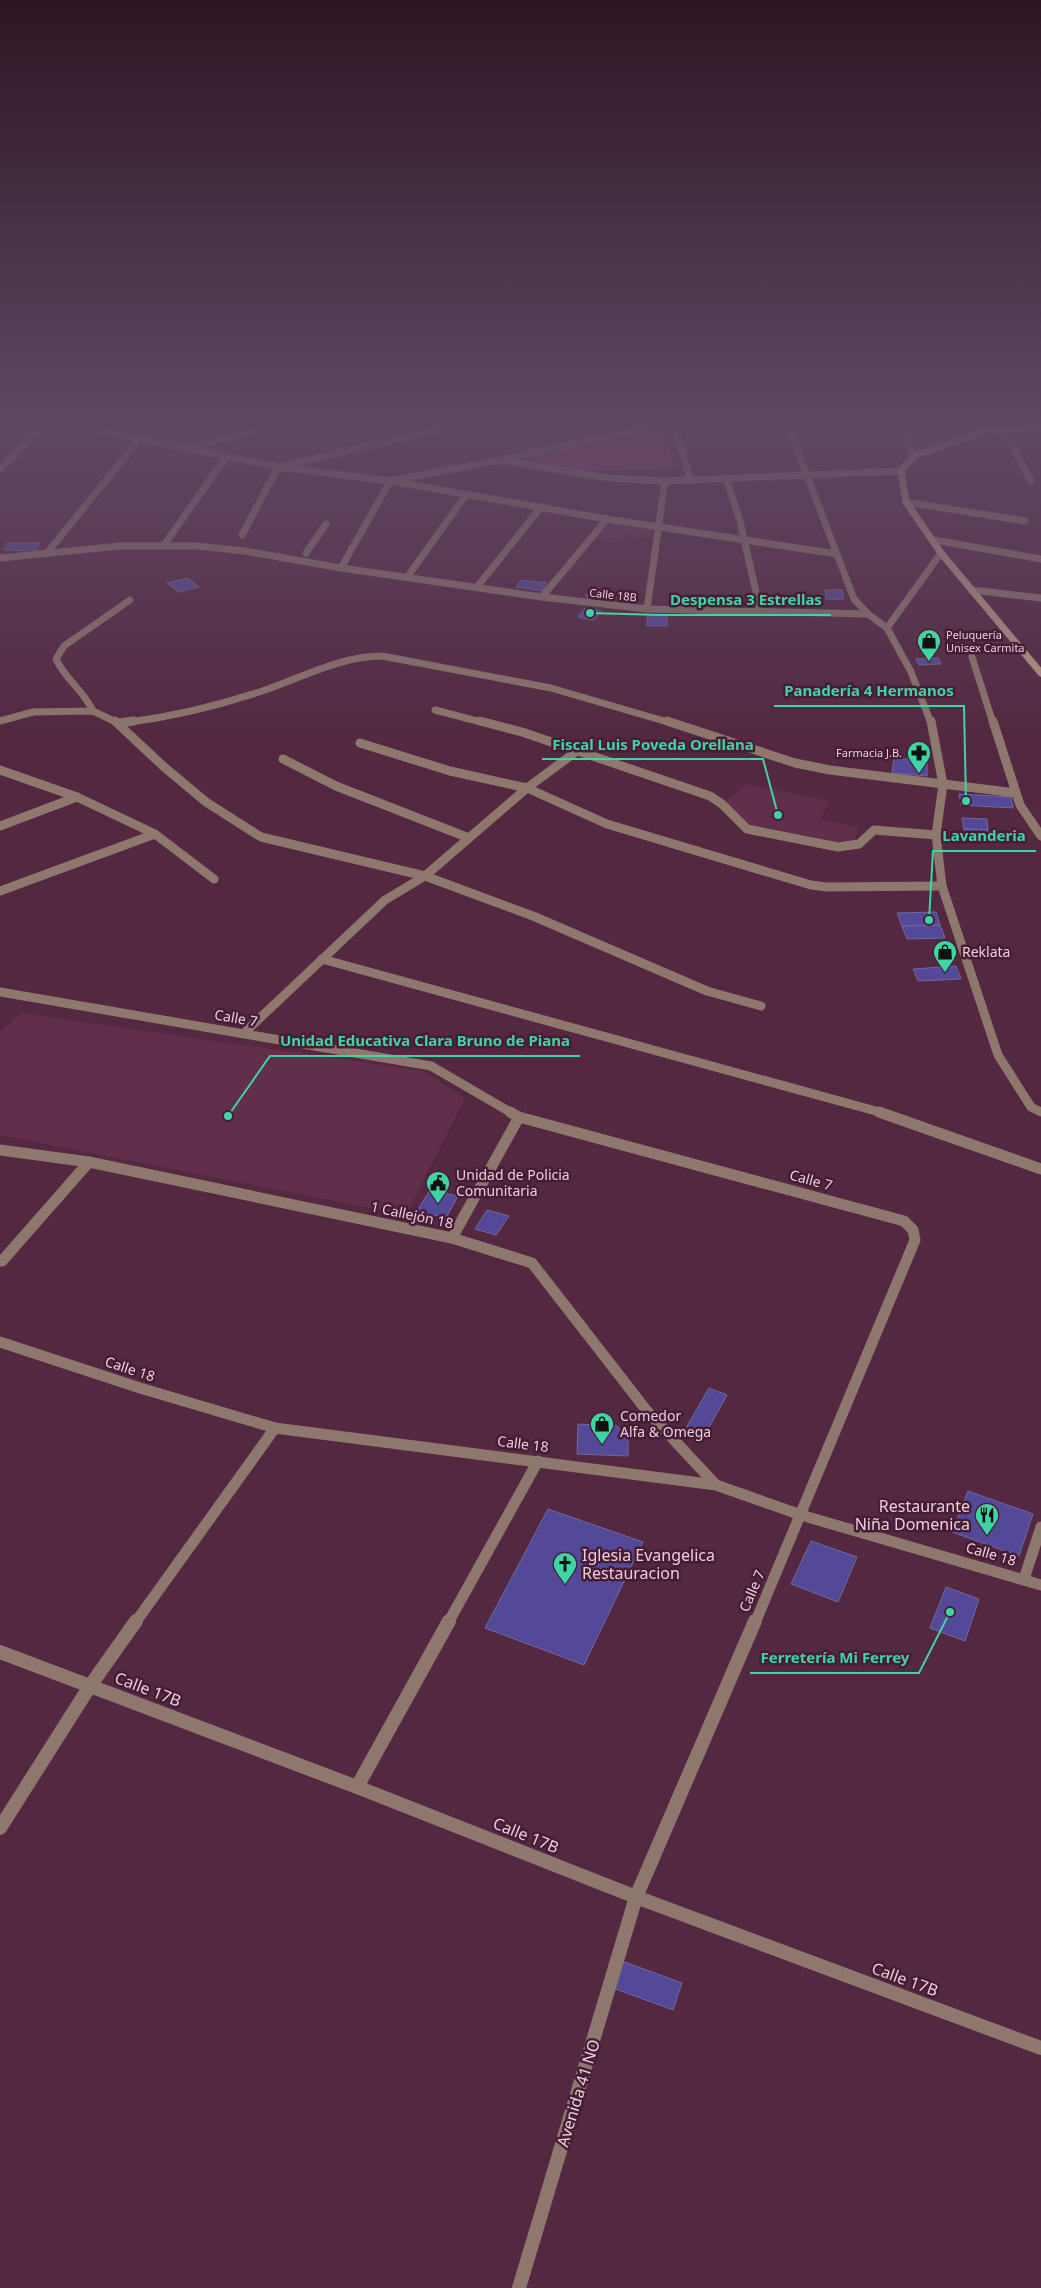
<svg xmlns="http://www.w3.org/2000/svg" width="1041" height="2288" viewBox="0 0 1041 2288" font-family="'Noto Sans',sans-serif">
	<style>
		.built { fill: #612f4c }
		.green { fill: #8b3b6a }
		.building { fill: #544998; stroke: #6d6b9a }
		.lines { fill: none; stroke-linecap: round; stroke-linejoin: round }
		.street-far3 { stroke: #8e776c; stroke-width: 7 }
		.street-far2 { stroke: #8e776c; stroke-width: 9 }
		.street-far1 { stroke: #8e776c; stroke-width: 11 }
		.street { stroke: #8e776c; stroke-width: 14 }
		.secondary { stroke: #bd9a89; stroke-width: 7 }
		.labels { text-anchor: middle; stroke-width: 5; stroke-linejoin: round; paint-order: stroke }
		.far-street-label { font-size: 11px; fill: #eacddb; stroke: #471d36 }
		.far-poi-label { font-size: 11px; fill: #eacddb; stroke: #471d36; text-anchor: start }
		.poi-label { font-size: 14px; fill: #eacddb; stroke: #471d36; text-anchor: start }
		.street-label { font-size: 14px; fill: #eacddb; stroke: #471d36 }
		.near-poi-label { font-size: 16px; fill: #eacddb; stroke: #471d36; text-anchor: end }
		.near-street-label { font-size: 16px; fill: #eacddb; stroke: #471d36 }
		.leader { fill: none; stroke: #3ed4a3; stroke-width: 2 }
		.callout-dot { fill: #3ed4a3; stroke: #471d36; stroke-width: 2 }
		.callout-label { font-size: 15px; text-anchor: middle; font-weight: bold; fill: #3ed4a3; stroke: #471d36; stroke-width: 5; stroke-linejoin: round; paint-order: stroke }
	</style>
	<rect width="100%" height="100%" fill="#532840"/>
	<g class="built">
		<path d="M611,522l43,7 -3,9 -27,-3 -8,8 -20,-4z"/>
		<path d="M746,784l83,17 -9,19 39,7 -7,20 -103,-19 -25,-25z"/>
		<path d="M21,1013l402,58 42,27 -59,117 -406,-80v-103z"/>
	</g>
	<path class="green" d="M660,426l6,1 7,41 -88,3 -61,-13z"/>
	<g class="building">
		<path d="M7,543h33l-4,8 -33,-1z"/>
		<path d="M188,578l11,9 -21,5 -11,-9z"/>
		<path d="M521,580l26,3 -4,8 -27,-4z"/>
		<path d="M591,590l8,2 -5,6 -9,-2z"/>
		<path d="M825,590h17l2,9h-18z"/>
		<path d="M585,608l16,3 -7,9 -16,-3z"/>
		<path d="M647,615l20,1v10h-20z"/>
		<path d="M938,658l3,6 -22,1 -3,-6z"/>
		<path d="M894,758l33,3v15l-35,-3z"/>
		<path d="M959,794l52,3 2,11 -52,-3z"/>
		<path d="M962,818l25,1 1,11 -24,-1z"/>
		<path d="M964,829l24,1 2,11 -25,-2z"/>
		<path d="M936,912l4,13 -38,1 -5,-13z"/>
		<path d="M940,925l5,13 -38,1 -5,-13z"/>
		<path d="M956,966l5,13 -43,2 -5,-12z"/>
		<path d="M430,1190l28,6 -12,22 -29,-7z"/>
		<path d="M487,1210l22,6 -13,19 -21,-6z"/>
		<path d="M709,1388l18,7 -26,47 -19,-7z"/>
		<path d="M578,1424l39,2 11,10v20l-51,-2z"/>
		<path d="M968,1491l65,23 -14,42 -67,-24z"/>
		<path d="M548,1509l95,33 -59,123 -99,-37z"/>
		<path d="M811,1541l46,16 -19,45 -47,-18z"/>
		<path d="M946,1587l33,12 -14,42 -35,-13z"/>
		<path d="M622,1961l60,22 -9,27 -60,-22z"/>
	</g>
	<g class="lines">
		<g class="street-far3">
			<path d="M65,423l213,44 112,14 217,38 230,35"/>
			<path d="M674,423l16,56"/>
			<path d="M787,423l67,176 14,15 19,14 24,44 20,51"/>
			<path d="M899,423l15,33"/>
			<path d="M999,423l32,58"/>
			<path d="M188,448l91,-25"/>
			<path d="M507,458l158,-35"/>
			<path d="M0,469l45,-46"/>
			<path d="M726,478l14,43 20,89"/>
			<path d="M394,480l107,-20 108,18 56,3 236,-10"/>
			<path d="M906,502l119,19"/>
			<path d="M242,535l36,-68 185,-44"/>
			<path d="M934,540l107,19"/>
			<path d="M164,545l62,-88"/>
			<path d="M47,553l94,-116"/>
			<path d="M306,553l20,-29"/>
			<path d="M0,558l120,-12h77l48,5 96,17 201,29 105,12 221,5"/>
			<path d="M341,568l49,-87"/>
			<path d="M408,576l58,-81"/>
			<path d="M477,587l64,-80"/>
			<path d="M971,590l70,8"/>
			<path d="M542,597l65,-78"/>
			<path d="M647,609l18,-128"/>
			<path d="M887,628l54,-75"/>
			<path d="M972,657l21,66"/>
			<path d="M435,710l50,13"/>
			<path d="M93,711c-9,-20 -28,-32 -37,-52l8,-13 66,-46"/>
			<path d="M0,721l33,-9 60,-1 25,12"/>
			<path d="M123,723c48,-6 95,-17 142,-33 38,-13 76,-34 117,-34l169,32 120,35"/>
		</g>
		<g class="street-far2">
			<path d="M115,721l48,45 43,36 55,35 164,39 108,40 174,75 54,15"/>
			<path d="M480,721l42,11 188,64 12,8 25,25 91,18 21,-3 15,-14 62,5"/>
			<path d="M667,721l128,42 35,7 186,23"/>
			<path d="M931,721l12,63 -7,51 6,51 56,169 33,52 10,5"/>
			<path d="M993,721l27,84 21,31"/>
			<path d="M119,723l15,-2"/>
			<path d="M360,743l90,28 77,17 80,36 204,61 16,2 115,-1"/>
			<path d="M283,759l53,27 133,52"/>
			<path d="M0,770l77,27 78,37 59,45"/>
			<path d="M0,826l77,-29"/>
			<path d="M0,891l155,-57"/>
			<path d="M322,959l561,154"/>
			<path d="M0,992l431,74 81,47"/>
			<path d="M243,1034l142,-134 40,-24 102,-88 50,-37"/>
		</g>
		<g class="street-far1">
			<path d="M510,1112l9,5 385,104 9,9 2,10 -160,383"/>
			<path d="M879,1112l162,57"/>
			<path d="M0,1150l89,12 363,76 80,25 115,148 69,74"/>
			<path d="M452,1238l67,-121"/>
			<path d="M2,1261l87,-99"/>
			<path d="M0,1342l140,46 135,40 441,57 85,30 240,70"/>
			<path d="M1024,1579l17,-52"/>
			<path d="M135,1623l140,-195"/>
			<path d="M448,1623l90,-162"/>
		</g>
		<g class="street">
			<path d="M0,1652l357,135 279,110 405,151"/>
			<path d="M357,1787l92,-166"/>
			<path d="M0,1828l90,-142 46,-65"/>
			<path d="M519,2288l117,-391 119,-276"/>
		</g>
		<path class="secondary" d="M1041,427l-55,3 -72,26 -13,15 5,31 35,51 100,120"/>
	</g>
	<linearGradient id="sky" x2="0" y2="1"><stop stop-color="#2e1623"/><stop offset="0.57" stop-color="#604864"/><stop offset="1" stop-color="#604864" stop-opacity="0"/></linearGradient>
	<rect width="1041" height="744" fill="url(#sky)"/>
	<defs>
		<g id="shop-pin" transform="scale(1.25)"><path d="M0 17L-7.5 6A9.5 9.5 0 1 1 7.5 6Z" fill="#3ed4a3" stroke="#471d36"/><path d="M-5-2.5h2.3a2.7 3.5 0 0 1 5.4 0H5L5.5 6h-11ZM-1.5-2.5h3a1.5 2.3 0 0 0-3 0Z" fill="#111"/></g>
		<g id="pharmacy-pin" transform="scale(1.25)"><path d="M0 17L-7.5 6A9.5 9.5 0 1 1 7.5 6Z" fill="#3ed4a3" stroke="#471d36"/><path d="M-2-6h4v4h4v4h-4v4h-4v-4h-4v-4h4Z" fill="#111"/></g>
		<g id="civic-pin" transform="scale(1.25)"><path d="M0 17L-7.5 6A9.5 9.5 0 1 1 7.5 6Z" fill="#3ed4a3" stroke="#471d36"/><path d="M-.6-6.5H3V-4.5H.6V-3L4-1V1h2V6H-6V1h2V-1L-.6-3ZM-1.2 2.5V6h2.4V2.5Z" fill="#111"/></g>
		<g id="restaurant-pin" transform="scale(1.25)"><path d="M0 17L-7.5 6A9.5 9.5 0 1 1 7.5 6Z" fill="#3ed4a3" stroke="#471d36"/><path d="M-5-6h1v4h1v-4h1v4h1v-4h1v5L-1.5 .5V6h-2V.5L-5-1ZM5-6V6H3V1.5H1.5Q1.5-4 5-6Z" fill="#111"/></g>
		<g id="church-pin" transform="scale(1.25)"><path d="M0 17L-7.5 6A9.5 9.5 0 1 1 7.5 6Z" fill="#3ed4a3" stroke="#471d36"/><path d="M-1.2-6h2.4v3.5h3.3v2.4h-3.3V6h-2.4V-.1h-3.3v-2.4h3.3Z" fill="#111"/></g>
	</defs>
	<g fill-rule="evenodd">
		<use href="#shop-pin" x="929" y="641"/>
		<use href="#pharmacy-pin" x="919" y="753"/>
		<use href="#shop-pin" x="945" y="952"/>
		<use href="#civic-pin" x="438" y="1183"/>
		<use href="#shop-pin" x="602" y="1424"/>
		<use href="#restaurant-pin" x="987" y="1515"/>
		<use href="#church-pin" x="565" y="1564"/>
	</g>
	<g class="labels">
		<g class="far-street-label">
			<text transform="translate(613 595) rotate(6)" y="4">Calle 18B</text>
		</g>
		<g class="far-poi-label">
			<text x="946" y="639">Peluquería<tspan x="946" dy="13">Unisex Carmita</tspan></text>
			<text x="902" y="757" text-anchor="end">Farmacia J.B.</text>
		</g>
		<g class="poi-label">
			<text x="962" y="957">Reklata</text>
			<text x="456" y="1180">Unidad de Policia<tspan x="456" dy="16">Comunitaria</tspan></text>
			<text x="620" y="1421">Comedor<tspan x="620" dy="16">Alfa &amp; Omega</tspan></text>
		</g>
		<g class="street-label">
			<text transform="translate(236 1018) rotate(10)" y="5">Calle 7</text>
			<text transform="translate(811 1180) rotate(15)" y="5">Calle 7</text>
			<text transform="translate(412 1215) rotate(12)" y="5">1 Callejón 18</text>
			<text transform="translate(130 1369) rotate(18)" y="5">Calle 18</text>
			<text transform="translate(523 1444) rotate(7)" y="5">Calle 18</text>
			<text transform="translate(991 1554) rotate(16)" y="5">Calle 18</text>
			<text transform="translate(752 1591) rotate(-67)" y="5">Calle 7</text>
		</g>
		<g class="near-poi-label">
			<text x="970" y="1512">Restaurante<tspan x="970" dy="18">Niña Domenica</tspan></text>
			<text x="582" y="1561" text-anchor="start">Iglesia Evangelica<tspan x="582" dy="18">Restauracion</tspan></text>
		</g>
		<g class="near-street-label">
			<text transform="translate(148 1689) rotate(21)" y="6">Calle 17B</text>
			<text transform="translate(526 1835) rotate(22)" y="6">Calle 17B</text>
			<text transform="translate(905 1979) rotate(20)" y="6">Calle 17B</text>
			<text transform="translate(578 2093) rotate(-73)" y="6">Avenida 41 NO</text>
		</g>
	</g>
	<path class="leader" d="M590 613L660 615H831M966 801L964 706H774M778 815L763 759H542M929 920L933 851H1036M228 1116L270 1056H580M950 1612L919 1673H750"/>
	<g class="callout-dot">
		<circle cx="590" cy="613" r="5"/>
		<circle cx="966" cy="801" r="5"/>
		<circle cx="778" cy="815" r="5"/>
		<circle cx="929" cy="920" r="5"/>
		<circle cx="228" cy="1116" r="5"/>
		<circle cx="950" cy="1612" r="5"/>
	</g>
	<g class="callout-label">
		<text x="746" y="605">Despensa 3 Estrellas</text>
		<text x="869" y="696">Panadería 4 Hermanos</text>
		<text x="653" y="750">Fiscal Luis Poveda Orellana</text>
		<text x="984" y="841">Lavanderia</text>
		<text x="425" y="1046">Unidad Educativa Clara Bruno de Piana</text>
		<text x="835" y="1663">Ferretería Mi Ferrey</text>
	</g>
</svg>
